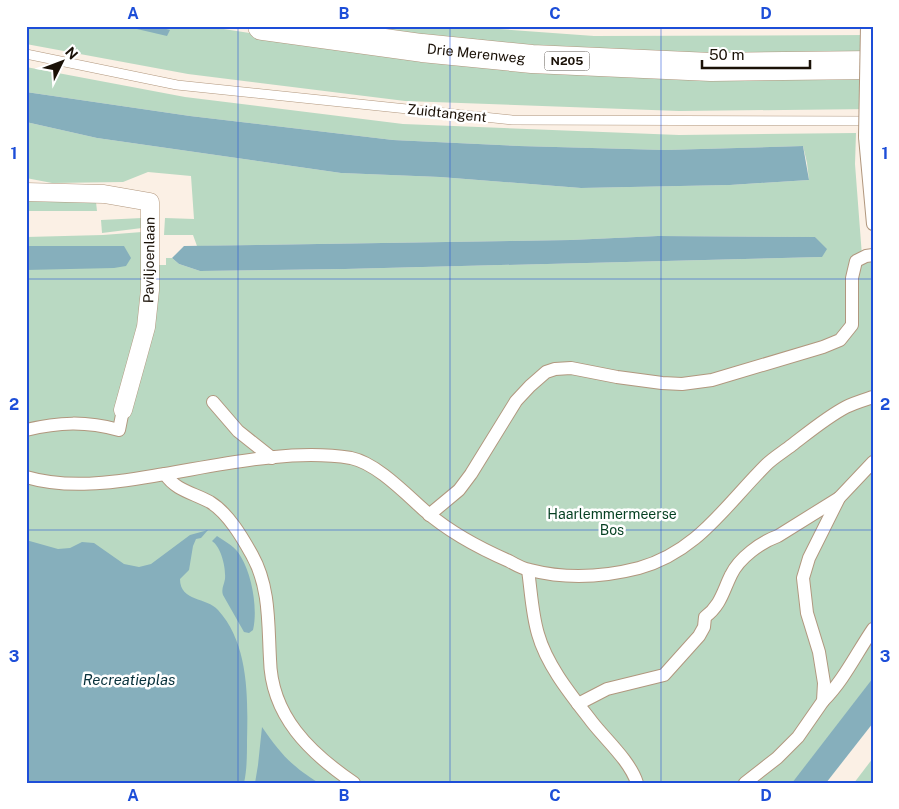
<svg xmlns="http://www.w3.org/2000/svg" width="899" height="809" viewBox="0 0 899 809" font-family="'Public Sans',sans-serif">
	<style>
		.green { fill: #b9d9c2 }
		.water { fill: #86afbc }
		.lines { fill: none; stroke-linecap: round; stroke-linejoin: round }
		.service-casing { stroke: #b1977e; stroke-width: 10 }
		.pedestrian-casing { stroke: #b1977e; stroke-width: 14 }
		.minor-casing { stroke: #b1977e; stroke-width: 19 }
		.trunk-casing { stroke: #b1977e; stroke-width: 29 }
		.service { stroke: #fff; stroke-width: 9 }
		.pedestrian { stroke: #fff; stroke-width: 12 }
		.minor { stroke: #fff; stroke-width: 18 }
		.trunk { stroke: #fff; stroke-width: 28 }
		.pedestrian-bridge-casing { stroke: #b1977e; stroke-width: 14; stroke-linecap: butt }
		.pedestrian-bridge { stroke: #fff; stroke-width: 12 }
		.grid { fill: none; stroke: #1d4ed8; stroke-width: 1; stroke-opacity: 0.55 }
		.labels { text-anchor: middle; stroke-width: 5; stroke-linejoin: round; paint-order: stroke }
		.shield { fill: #fff; stroke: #5f5851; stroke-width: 1 }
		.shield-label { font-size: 12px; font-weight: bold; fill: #1a1107 }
		.street-label { font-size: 14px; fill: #1a1107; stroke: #fff }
		.park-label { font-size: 14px; fill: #043f21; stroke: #fff }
		.water-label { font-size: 15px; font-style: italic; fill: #08313b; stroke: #fff }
		.neatline { fill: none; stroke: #1d4ed8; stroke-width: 2 }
		.grid-label { font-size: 16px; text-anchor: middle; font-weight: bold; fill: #1d4ed8 }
	</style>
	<rect width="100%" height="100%" fill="#fbf0e5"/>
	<g class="green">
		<path d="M26,26h178l219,34 450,11v38l-194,2 -274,-10 -217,-27 -162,-30z"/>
		<path d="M328,26h130l136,10 279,-1v20l-228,1z"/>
		<path d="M26,67l159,30 218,27 276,11 177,-2 -1,31 7,92 11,1v435l-73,91h-774v-513l98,-24h-98v-9l77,-2 39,-3 1,33h23v-7h6l7,6 21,7 145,-2 477,-12 -7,-20 -157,-1 -87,4 -374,6 -4,-11h-29l1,-17 29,1 -3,-43 -43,-4 -25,10 -71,1 -26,-5v-56l71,16 244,35 99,4 141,11 149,-3 79,-5 -2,-17 -4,-17 -138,4 -146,-4 -126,-6 -203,-24 -164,-24z"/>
		<path d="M26,201l70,1 1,9h-71z"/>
		<path d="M142,218v10l-40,5 -1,-13z"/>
		<path d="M873,758v25h-19z"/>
	</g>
	<g class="water">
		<path d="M124,26h31l15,4 -3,6z"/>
		<path d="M26,92l164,24 203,24 126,6 146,4 138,-4 6,34 -79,5 -149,3 -141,-11 -99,-4 -244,-35 -71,-16z"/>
		<path d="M658,236l157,1 12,12 -5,8 -477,12 -145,2 -21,-7 -7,-6 12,-12 387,-6z"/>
		<path d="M26,246h98l7,12 -5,8 -12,2 -88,2z"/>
		<path d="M208,530l-7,8 -5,1 -3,7 -4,24 -9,9c0,23 27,18 38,31 31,34 30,88 29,131 0,13 0,29 -3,42h-218v-243l32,9 12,-1 12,-6 12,1 30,21 15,3 12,-3 39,-29z"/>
		<path d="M217,536c9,6 19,11 24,21 11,18 17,52 12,73l-4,3 -5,-1 -21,-37c-2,-6 1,-10 2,-16 1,-12 -4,-32 -13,-38z"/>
		<path d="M873,678v45l-47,60h-34z"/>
		<path d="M262,727c19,27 28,38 57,56h-64l3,-18z"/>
	</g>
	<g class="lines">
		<g class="service-casing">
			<path id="service" d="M26,54l151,31 335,35 361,1"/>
		</g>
		<g class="pedestrian-casing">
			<g id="pedestrian">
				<path d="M865,137l8,87"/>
				<path d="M213,402l25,29 34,27"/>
				<path d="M26,430c33,-8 60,-9 93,0l4,-20"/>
				<path d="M165,474c11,17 29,19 45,28 18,11 32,35 42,53 18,32 16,69 18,104 1,57 40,94 84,124"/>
				<path d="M26,477c41,12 86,6 127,-1 63,-10 135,-28 198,-18 25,5 54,35 73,52 24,21 55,38 85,51 7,4 14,8 21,9 35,9 74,7 109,-2 58,-16 86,-62 127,-103 7,-7 17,-13 26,-20 17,-13 35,-28 54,-38 8,-4 18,-7 27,-10"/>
				<path d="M429,515l30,-25 12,-16 45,-73 14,-15 16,-14 9,-3 16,-1 46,9 45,6 20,1 30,-4 111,-33 17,-7 12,-15v-47l4,-17 10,-5 7,-1"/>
				<path d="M528,570c3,21 4,44 10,64 9,32 34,62 54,88 14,18 38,39 45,61"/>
				<path d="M823,701c21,-21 33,-47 50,-72"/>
				<path d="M578,704l29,-15 57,-14 35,-39 5,-9 1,-10c16,-12 18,-26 26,-42 8,-17 30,-33 47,-39l61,-38"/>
				<path d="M745,783l32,-25 21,-21 25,-36 1,-18 -5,-31 -12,-39 -4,-35 6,-20 30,-60 34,-36"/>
			</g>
		</g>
		<g class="minor-casing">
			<path id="minor" d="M26,192l78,2 46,8v88l-4,37 -23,83"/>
		</g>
		<g class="trunk-casing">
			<g id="trunk">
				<path id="s1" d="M262,26l160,22 110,11 179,8 162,-2"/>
			</g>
		</g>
		<use href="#service" class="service"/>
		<use href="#pedestrian" class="pedestrian"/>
		<use href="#minor" class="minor"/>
		<use href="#trunk" class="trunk"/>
		<g class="pedestrian-bridge-casing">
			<path id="pedestrian-bridge" d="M865,137l2,-111"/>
		</g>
		<use href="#pedestrian-bridge" class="pedestrian-bridge"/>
	</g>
	<path class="grid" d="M238,26v757M450,26v757M661,26v757M26,279h847M26,530h847"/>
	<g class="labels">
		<rect class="shield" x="544.5" y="51.5" width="45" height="19" rx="4"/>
		<g class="shield-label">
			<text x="567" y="65">N205</text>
		</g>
		<g class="street-label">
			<text dy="5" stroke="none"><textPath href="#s1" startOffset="216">Drie Merenweg</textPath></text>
			<text transform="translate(447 113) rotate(6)" y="5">Zuidtangent</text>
			<text transform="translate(149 260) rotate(-89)" y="5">Paviljoenlaan</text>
		</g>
		<g class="park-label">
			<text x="612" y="519">Haarlemmermeerse<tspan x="612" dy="16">Bos</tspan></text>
		</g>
		<g class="water-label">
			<text x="129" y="685">Recreatieplas</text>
		</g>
	</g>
	<rect width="899" height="809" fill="none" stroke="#ffffff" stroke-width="55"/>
	<g transform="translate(62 62) rotate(48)" stroke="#ffffff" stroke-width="4" paint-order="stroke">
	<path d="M0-4L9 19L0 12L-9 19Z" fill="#1a1107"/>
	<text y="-8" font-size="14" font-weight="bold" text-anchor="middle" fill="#1a1107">N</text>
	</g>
	<path d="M702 60v8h108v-8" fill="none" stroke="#1a1107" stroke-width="2.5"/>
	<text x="709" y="60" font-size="15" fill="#1a1107" stroke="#ffffff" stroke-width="4" paint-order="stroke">50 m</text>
	<rect x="28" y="28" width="844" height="754" class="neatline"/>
	<g class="grid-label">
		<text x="133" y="19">A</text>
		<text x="344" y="19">B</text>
		<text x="555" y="19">C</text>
		<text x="766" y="19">D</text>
		<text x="14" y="159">1</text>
		<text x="885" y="159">1</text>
		<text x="14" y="410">2</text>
		<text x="885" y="410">2</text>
		<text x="14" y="662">3</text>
		<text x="885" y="662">3</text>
		<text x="133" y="801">A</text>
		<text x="344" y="801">B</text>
		<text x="555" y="801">C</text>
		<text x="766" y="801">D</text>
	</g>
</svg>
